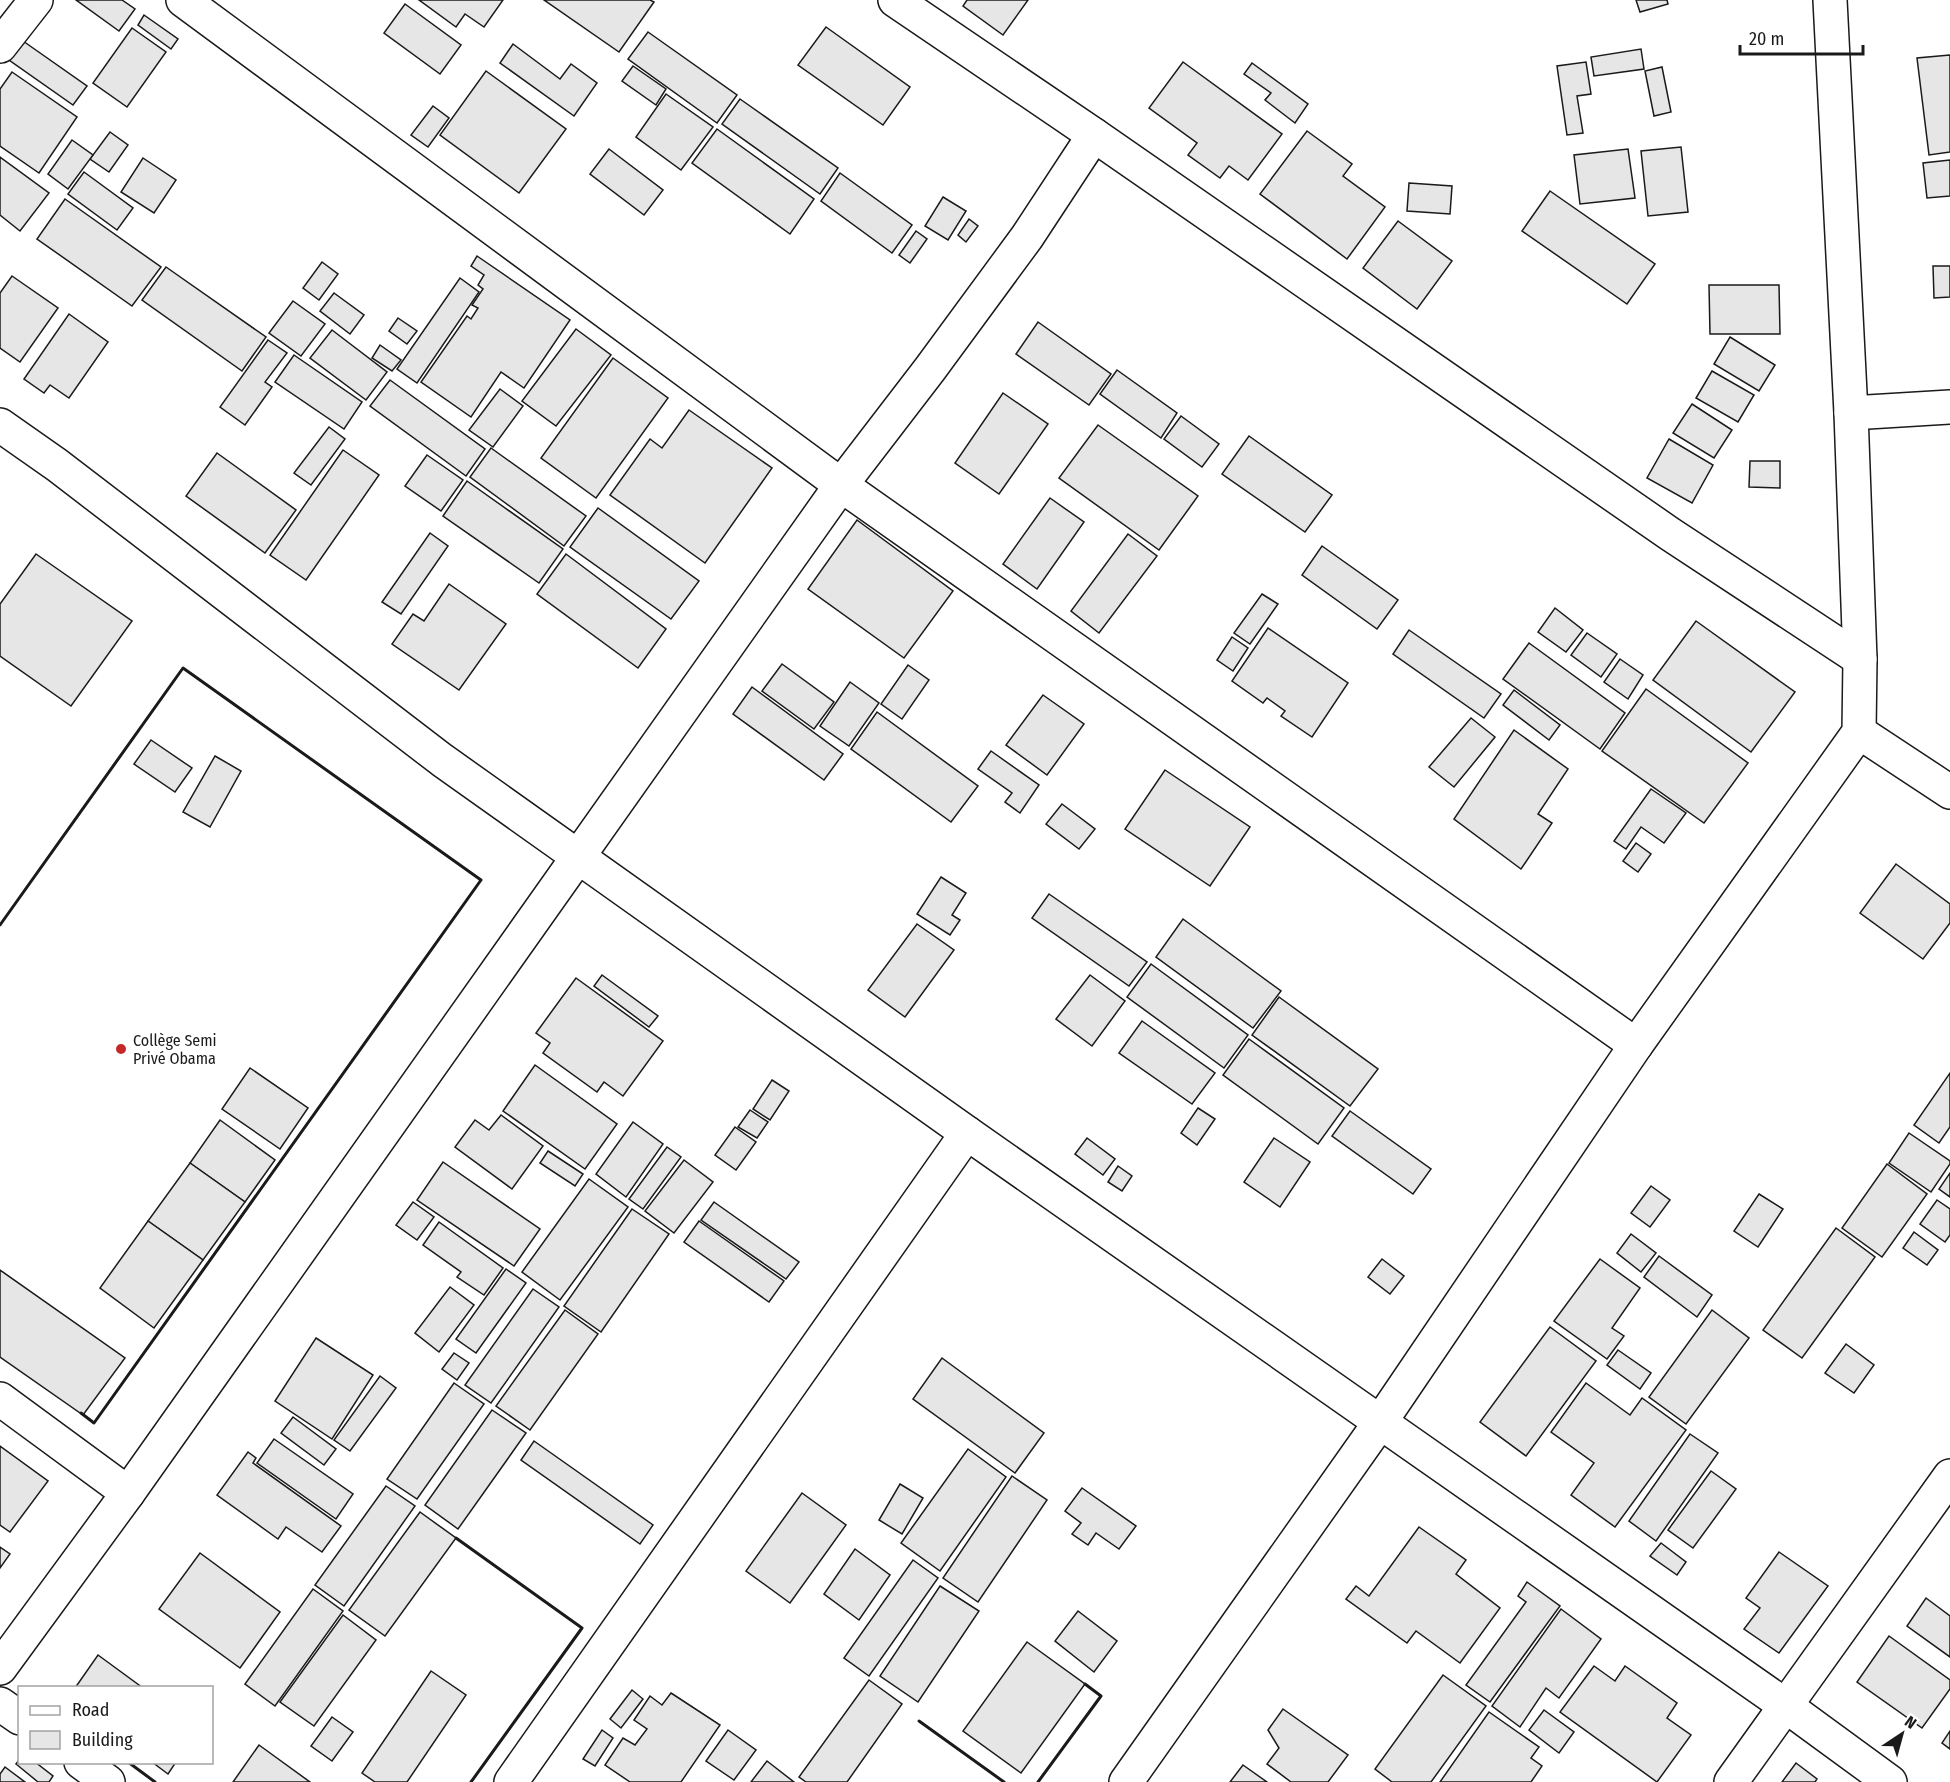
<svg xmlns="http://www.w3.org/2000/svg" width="1950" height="1782" viewBox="0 0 1950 1782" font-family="'Fira Sans Condensed',sans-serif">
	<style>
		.building { fill: #e6e6e6; stroke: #1a1a1a; stroke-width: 1.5 }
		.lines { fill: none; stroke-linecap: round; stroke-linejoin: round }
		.minor-casing { stroke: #1a1a1a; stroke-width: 36 }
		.minor { stroke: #fff; stroke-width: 33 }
		.wall { stroke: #1a1a1a; stroke-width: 3 }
		.poi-dot { fill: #c62828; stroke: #fff; stroke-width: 2 }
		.labels { text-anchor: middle; stroke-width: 4.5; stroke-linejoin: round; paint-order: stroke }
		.poi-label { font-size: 16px; fill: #1a1a1a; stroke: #fff; text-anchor: start }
	</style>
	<rect width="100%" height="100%" fill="#fff"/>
	<g class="building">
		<path d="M76,0h46l13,9 -16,22z"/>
		<path d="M419,0h84l-19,27 -19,-13 -9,13z"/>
		<path d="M544,0h106l4,2 -35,50z"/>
		<path d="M967,0h61l-25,35 -40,-29z"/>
		<path d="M1636,0h31l1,4 -28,8z"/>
		<path d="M405,4l56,41 -21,29 -56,-41z"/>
		<path d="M144,15l34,24 -7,10 -33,-24z"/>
		<path d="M826,27l84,60 -27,38 -85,-60z"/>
		<path d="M132,28l34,24 -39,55 -34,-24z"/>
		<path d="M648,32l89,63 -20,28 -89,-64z"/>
		<path d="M23,41l64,45 -14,19 -64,-45z"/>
		<path d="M513,44l47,35 11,-15 26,19 -23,33 -74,-53z"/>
		<path d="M1641,49l3,20 -50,7 -3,-19z"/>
		<path d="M1950,55v97l-21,3 -12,-97z"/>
		<path d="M1183,62l99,72 -34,46 -19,-14 -9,12 -32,-23 9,-12 -48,-35z"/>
		<path d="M1586,62l5,32 -14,2 6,37 -16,2 -10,-69z"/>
		<path d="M1252,63l56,41 -13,19 -30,-23 6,-7 -27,-19z"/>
		<path d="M633,66l33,23 -10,16 -34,-24z"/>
		<path d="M1662,67l9,45 -17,4 -9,-45z"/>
		<path d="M486,71l80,58 -47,64 -79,-58z"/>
		<path d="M12,72l65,45 -38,56 -39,-27v-57z"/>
		<path d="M666,94l47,33 -32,43 -45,-33z"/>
		<path d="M740,99l98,69 -18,26 -98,-70z"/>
		<path d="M433,106l16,12 -21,29 -17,-12z"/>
		<path d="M717,129l97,70 -24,35 -98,-71z"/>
		<path d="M1307,131l45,33 -9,12 42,31 -38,52 -87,-65z"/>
		<path d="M110,132l18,13 -19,27 -19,-13z"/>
		<path d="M72,140l21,15 -25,34 -20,-15z"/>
		<path d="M1681,147l7,65 -40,4 -7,-65z"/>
		<path d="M609,149l54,41 -19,25 -54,-41z"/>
		<path d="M1628,149l7,49 -55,6 -6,-49z"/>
		<path d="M0,157l49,36 -29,38 -20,-16z"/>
		<path d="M143,158l33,22 -22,33 -33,-21z"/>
		<path d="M1950,160v36l-23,2 -4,-35z"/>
		<path d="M84,172l49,36 -16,22 -49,-36z"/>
		<path d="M840,173l72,52 -20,28 -71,-52z"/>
		<path d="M1409,183l43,3 -2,28 -43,-3z"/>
		<path d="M1550,191l105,73 -28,40 -105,-73z"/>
		<path d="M943,197l23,14 -18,29 -23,-14z"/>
		<path d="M65,199l96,68 -29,39 -95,-67z"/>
		<path d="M969,219l9,7 -12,16 -8,-7z"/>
		<path d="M1398,221l54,40 -35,48 -54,-41z"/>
		<path d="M916,231l11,8 -17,24 -11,-8z"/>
		<path d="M477,256l93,64 -46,68 -23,-16 -30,45 -50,-35 46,-66 4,3 7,-11 -6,-3 11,-16 -5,-4 6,-10 -13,-9z"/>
		<path d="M322,262l16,12 -19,26 -16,-12z"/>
		<path d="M1933,266h17v31l-16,1z"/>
		<path d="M166,267l100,70 -24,34 -100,-71z"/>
		<path d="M12,276l46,32 -38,54 -20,-14v-55z"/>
		<path d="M460,278l19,14 -62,91 -20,-14z"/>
		<path d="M1709,285h70l1,49h-70z"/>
		<path d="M334,293l30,22 -14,19 -30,-23z"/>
		<path d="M293,301l32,23 -24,32 -32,-23z"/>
		<path d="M69,314l39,28 -39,56 -19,-13 -6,8 -20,-14z"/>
		<path d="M398,318l19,13 -10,13 -18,-13z"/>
		<path d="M1038,322l73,52 -22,31 -73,-51z"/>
		<path d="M576,329l35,26 -55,71 -34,-25z"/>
		<path d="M332,330l55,42 -21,28 -56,-42z"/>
		<path d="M1730,337l45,28 -16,26 -45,-27z"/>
		<path d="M268,340l19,13 -22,29 7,5 -27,38 -25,-18z"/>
		<path d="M380,345l21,15 -9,11 -20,-13z"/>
		<path d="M294,355l68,47 -18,27 -69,-47z"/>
		<path d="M613,358l55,40 -72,100 -55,-40z"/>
		<path d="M1117,370l60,43 -16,25 -61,-44z"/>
		<path d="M1712,371l42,24 -16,27 -42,-24z"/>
		<path d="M390,380l95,69 -19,27 -96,-70z"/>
		<path d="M500,389l23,17 -30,41 -24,-17z"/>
		<path d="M1003,393l45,31 -49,70 -44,-31z"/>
		<path d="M1692,404l40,26 -18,28 -41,-25z"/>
		<path d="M689,410l83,58 -67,95 -95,-68 40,-56 12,9z"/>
		<path d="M1181,416l38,28 -17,23 -38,-28z"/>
		<path d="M1098,425l100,71 -39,54 -100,-72z"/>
		<path d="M329,427l16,12 -34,46 -17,-12z"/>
		<path d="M1249,436l83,59 -27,37 -83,-58z"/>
		<path d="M1669,439l44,26 -21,38 -45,-25z"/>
		<path d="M491,448l95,68 -22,30 -94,-69z"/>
		<path d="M343,450l36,25 -73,105 -36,-25z"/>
		<path d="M217,453l79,57 -31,43 -79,-57z"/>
		<path d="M427,455l36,25 -22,31 -36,-25z"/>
		<path d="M1750,461h30v27l-31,-1z"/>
		<path d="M467,481l96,68 -24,34 -96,-67z"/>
		<path d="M1050,498l34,24 -47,67 -34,-25z"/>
		<path d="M598,508l101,73 -28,38 -101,-72z"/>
		<path d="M857,520l96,71 -49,67 -96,-69z"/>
		<path d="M430,533l18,13 -47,68 -19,-12z"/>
		<path d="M1128,534l29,22 -58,77 -28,-22z"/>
		<path d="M1322,546l76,54 -21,29 -75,-54z"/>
		<path d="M36,554l96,67 -61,85 -71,-50v-52z"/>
		<path d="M566,554l100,75 -28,39 -101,-74z"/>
		<path d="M449,584l57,40 -47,66 -67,-46 21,-30 11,7z"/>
		<path d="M1262,594l16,10 -28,40 -16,-11z"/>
		<path d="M1555,608l28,22 -17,22 -28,-20z"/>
		<path d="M1696,621l99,71 -44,60 -98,-72z"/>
		<path d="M1268,628l80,55 -36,54 -31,-21 4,-5 -18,-13 -4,5 -31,-22z"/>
		<path d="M1409,630l92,64 -17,24 -91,-64z"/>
		<path d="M1587,633l30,21 -16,23 -30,-22z"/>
		<path d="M1232,637l16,11 -15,23 -16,-11z"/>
		<path d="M1529,643l96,70 -25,36 -97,-70z"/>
		<path d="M1620,659l23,16 -15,24 -24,-17z"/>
		<path d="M782,664l52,38 -20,27 -52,-38z"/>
		<path d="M908,665l21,15 -27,39 -21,-15z"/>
		<path d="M850,682l29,21 -30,43 -29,-20z"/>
		<path d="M752,687l91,67 -19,26 -91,-66z"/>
		<path d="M1646,689l102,74 -44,60 -102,-72z"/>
		<path d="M1514,690l46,35 -11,15 -46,-35z"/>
		<path d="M1043,695l41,29 -37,51 -41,-30z"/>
		<path d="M877,712l101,74 -27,36 -100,-73z"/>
		<path d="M1471,718l24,19 -41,50 -25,-20z"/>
		<path d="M1514,730l54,39 -30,45 14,9 -31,46 -67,-50z"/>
		<path d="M151,740l41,28 -17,24 -41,-28z"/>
		<path d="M991,751l48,34 -19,28 -15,-11 7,-9 -34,-24z"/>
		<path d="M215,756l26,15 -31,56 -27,-15z"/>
		<path d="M1165,770l85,57 -40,59 -85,-57z"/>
		<path d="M1651,789l35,24 -22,30 -23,-16 -15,22 -12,-8z"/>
		<path d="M1062,804l33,25 -16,20 -33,-25z"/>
		<path d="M1636,843l15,11 -13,18 -15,-11z"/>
		<path d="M1896,864l54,40v19l-27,36 -63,-46z"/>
		<path d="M941,877l25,16 -14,22 8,5 -10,15 -33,-21z"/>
		<path d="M1049,894l98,68 -18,24 -97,-68z"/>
		<path d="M1183,919l98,72 -28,37 -97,-71z"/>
		<path d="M917,924l37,26 -49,67 -37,-27z"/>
		<path d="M1151,964l97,71 -24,33 -97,-71z"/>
		<path d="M602,975l56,41 -9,11 -55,-41z"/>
		<path d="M1090,975l35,26 -33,45 -36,-27z"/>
		<path d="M576,978l87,63 -40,55 -19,-14 -7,10 -54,-39 7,-10 -14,-10z"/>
		<path d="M1279,997l99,72 -28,37 -98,-71z"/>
		<path d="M1142,1021l73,52 -23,31 -73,-51z"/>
		<path d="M1249,1039l95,69 -26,36 -95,-69z"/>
		<path d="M535,1065l82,59 -32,45 -82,-58z"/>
		<path d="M250,1068l58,40 -28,41 -58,-40z"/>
		<path d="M1950,1073v54l-11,16 -25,-18z"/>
		<path d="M772,1080l17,11 -19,29 -17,-11z"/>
		<path d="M1198,1108l17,11 -18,26 -16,-12z"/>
		<path d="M750,1110l18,12 -11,16 -19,-11z"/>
		<path d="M1350,1111l81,58 -18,25 -81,-58z"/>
		<path d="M501,1115l42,31 -31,43 -57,-42 20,-27 14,10z"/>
		<path d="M220,1120l55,40 -30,42 -55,-39z"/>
		<path d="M633,1122l30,22 -37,53 -30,-23z"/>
		<path d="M735,1127l21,15 -20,28 -21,-15z"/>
		<path d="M1909,1133l41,28v3l-19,28 -42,-29z"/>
		<path d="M1087,1138l28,21 -12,16 -28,-21z"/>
		<path d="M1274,1138l36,24 -30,45 -36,-25z"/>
		<path d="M667,1147l14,10 -38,52 -14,-10z"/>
		<path d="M548,1151l35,23 -8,12 -35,-23z"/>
		<path d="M684,1160l29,22 -39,51 -29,-22z"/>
		<path d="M443,1162l97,67 -26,37 -97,-66z"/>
		<path d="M190,1163l55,39 -42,58 -55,-39z"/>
		<path d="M1887,1164l40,30 -45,63 -40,-29z"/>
		<path d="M1118,1166l14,10 -10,15 -14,-9z"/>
		<path d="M1950,1173v24l-11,-8z"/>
		<path d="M589,1179l39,28 -68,93 -38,-28z"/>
		<path d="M1651,1186l19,14 -20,27 -19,-14z"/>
		<path d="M1759,1194l24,15 -25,38 -24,-16z"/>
		<path d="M1937,1200l13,9v26l-5,7 -25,-18z"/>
		<path d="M413,1202l21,15 -17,23 -21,-15z"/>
		<path d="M714,1202l85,60 -13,17 -85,-59z"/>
		<path d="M632,1209l37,25 -68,98 -37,-26z"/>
		<path d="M148,1221l55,39 -49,68 -54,-40z"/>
		<path d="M699,1221l85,60 -15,21 -85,-60z"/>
		<path d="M439,1222l64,46 -19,27 -27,-18 4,-5 -38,-27z"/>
		<path d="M1836,1228l39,29 -73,101 -39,-28z"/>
		<path d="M1914,1232l24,18 -11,15 -24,-17z"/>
		<path d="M1631,1234l25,19 -15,19 -24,-19z"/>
		<path d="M1659,1256l53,39 -15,22 -53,-40z"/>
		<path d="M1382,1259l22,17 -14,18 -22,-17z"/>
		<path d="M1600,1259l40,29 -28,40 12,8 -17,23 -53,-38z"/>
		<path d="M506,1269l20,14 -50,70 -20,-14z"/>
		<path d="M0,1270l125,88 -42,57 -83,-58z"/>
		<path d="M450,1287l24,18 -35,47 -24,-19z"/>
		<path d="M533,1289l26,18 -68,96 -26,-18z"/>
		<path d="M565,1310l33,24 -68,96 -34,-24z"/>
		<path d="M1712,1310l37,28 -63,86 -37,-27z"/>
		<path d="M1550,1327l46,34 -70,95 -46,-34z"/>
		<path d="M316,1338l57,37 -41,64 -57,-38z"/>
		<path d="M1846,1344l28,21 -20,28 -29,-20z"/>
		<path d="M1618,1350l33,23 -11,16 -33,-24z"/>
		<path d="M454,1353l15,10 -12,17 -15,-11z"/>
		<path d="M942,1358l102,75 -29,40 -102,-74z"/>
		<path d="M380,1376l16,12 -46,63 -16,-11z"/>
		<path d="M454,1383l30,21 -67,95 -30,-20z"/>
		<path d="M1586,1383l44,32 12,-17 44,32 -71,97 -44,-32 23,-32 -43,-31z"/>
		<path d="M492,1410l34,23 -68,96 -33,-24z"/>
		<path d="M293,1417l43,32 -12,16 -43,-32z"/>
		<path d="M1690,1434l28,19 -62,88 -27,-20z"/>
		<path d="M274,1439l79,55 -17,25 -79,-56z"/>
		<path d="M534,1441l119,84 -13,19 -119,-84z"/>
		<path d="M0,1446l48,35 -38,51 -10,-7z"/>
		<path d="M968,1449l38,28 -66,94 -39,-28z"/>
		<path d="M248,1452l8,6 -3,5 88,63 -19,26 -36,-25 -8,12 -61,-44z"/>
		<path d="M1711,1471l25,18 -43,59 -25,-18z"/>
		<path d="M1012,1476l35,24 -69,102 -35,-24z"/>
		<path d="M900,1484l23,14 -21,36 -23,-14z"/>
		<path d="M386,1486l29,20 -71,100 -29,-21z"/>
		<path d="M1082,1488l54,38 -17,23 -23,-16 -8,12 -16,-11 9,-11 -16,-12z"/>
		<path d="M802,1493l44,32 -56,78 -44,-32z"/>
		<path d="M420,1512l36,26 -71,98 -36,-26z"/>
		<path d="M1419,1527l47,33 -10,14 44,34 -40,55 -44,-32 -9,12 -61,-44 10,-13 13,10z"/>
		<path d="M1661,1543l25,19 -9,13 -27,-19z"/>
		<path d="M0,1547l10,7 -10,14z"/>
		<path d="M855,1549l35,26 -31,45 -35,-26z"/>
		<path d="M1779,1552l49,34 -49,67 -35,-24 16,-21 -14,-10z"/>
		<path d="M200,1553l80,59 -40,56 -81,-59z"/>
		<path d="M913,1560l25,18 -69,98 -25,-18z"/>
		<path d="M1527,1582l33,24 -70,96 -24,-17 60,-83 -8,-6z"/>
		<path d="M940,1586l39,25 -61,91 -38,-26z"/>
		<path d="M313,1589l30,22 -68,95 -30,-22z"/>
		<path d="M1926,1598l24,18v41l-43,-31z"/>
		<path d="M1561,1609l40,30 -42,59 -13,-10 -26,39 -28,-21z"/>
		<path d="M1078,1611l39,30 -23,31 -39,-31z"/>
		<path d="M343,1615l33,25 -62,86 -34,-24z"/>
		<path d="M1889,1636l61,44v9l-28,39 -65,-46z"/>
		<path d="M1027,1642l58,42 -64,89 -58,-42z"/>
		<path d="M98,1655l45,33h-68z"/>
		<path d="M1594,1666l21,15 10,-15 52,37 -10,15 24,17 -34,47 -97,-70z"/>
		<path d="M431,1671l35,24 -59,87h-32l-13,-9z"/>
		<path d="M1443,1675l43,31 -55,76h-39l-17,-13z"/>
		<path d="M869,1680l33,24 -55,78h-41l-7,-5z"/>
		<path d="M632,1690l11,9 -22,29 -11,-9z"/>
		<path d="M671,1693l49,32 -39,57h-51l-25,-17 18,-27 12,7 12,-16 -13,-9 16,-24 12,9z"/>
		<path d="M1283,1709l65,46 -20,27h-37l-24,-18 12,-16 -11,-18z"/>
		<path d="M1544,1710l30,22 -15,21 -30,-23z"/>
		<path d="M1489,1712l50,35 -8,11 11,8 -11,16h-91z"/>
		<path d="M332,1717l21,15 -21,29 -21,-15z"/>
		<path d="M602,1730l11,8 -18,28 -12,-7z"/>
		<path d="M728,1730l28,20 -22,30 -28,-19z"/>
		<path d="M1950,1731v18l-8,-6z"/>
		<path d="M259,1745l51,37h-77z"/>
		<path d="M20,1759v3h15l18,14 -4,6h-11l-22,-18z"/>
		<path d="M767,1761l27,21h-43z"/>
		<path d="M152,1762h24l-8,12z"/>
		<path d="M1796,1763l21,16 -2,3h-33z"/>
		<path d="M1243,1765l24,17h-37z"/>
		<path d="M5,1767l20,15h-25v-8z"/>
	</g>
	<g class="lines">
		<g class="minor-casing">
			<g id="minor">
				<path d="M183,0l658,485 795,560"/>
				<path d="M895,0l199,135 576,399 190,125"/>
				<path d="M0,46l36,-46"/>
				<path d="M1851,413l99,-6"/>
				<path d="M0,425l57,40 385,295 525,373 819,573 104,76"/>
				<path d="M1859,732l91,60"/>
				<path d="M0,1399l128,94"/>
				<path d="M0,1668l128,-175 713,-1008 89,-116 97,-132 67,-102"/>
				<path d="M0,1704l20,14"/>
				<path d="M81,1762l27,20"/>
				<path d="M511,1782l456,-649"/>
				<path d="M1126,1782l255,-361 255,-376 223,-313 1,-73 -9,-246 -21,-413"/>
				<path d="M1731,1782l219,-306"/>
			</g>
		</g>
		<use href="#minor" class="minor"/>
		<g class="wall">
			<path d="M0,925l183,-257 298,212 -387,543 -13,-10"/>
			<path d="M456,1538l126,90 -111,154"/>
			<path d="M919,1721l85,61"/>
			<path d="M128,1762l27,20"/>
			<path d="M1038,1782l63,-86 -16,-12"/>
		</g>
	</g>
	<circle class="poi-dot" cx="121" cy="1049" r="6"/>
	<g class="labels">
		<g class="poi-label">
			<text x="133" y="1046">Collège Semi<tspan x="133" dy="18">Privé Obama</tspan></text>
		</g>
	</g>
	<rect x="18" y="1686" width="195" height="78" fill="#ffffff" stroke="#a3a3a3" stroke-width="1.5"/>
	<rect x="30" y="1706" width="30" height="9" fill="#ffffff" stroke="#a3a3a3" stroke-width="1.5"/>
	<text x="72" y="1716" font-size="18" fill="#1a1a1a">Road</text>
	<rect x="30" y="1731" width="30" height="18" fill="#e6e6e6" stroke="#a3a3a3" stroke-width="1.5"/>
	<text x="72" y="1746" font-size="18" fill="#1a1a1a">Building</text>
	<g transform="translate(1902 1734) rotate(36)" stroke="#ffffff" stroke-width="4.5" paint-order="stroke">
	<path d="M0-4.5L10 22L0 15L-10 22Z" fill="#1a1a1a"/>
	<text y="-9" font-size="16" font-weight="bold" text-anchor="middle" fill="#1a1a1a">N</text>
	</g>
	<path d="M1740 45v9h123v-9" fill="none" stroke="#1a1a1a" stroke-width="3"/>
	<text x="1749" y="45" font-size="18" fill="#1a1a1a" stroke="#ffffff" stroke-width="4.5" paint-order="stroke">20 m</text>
</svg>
